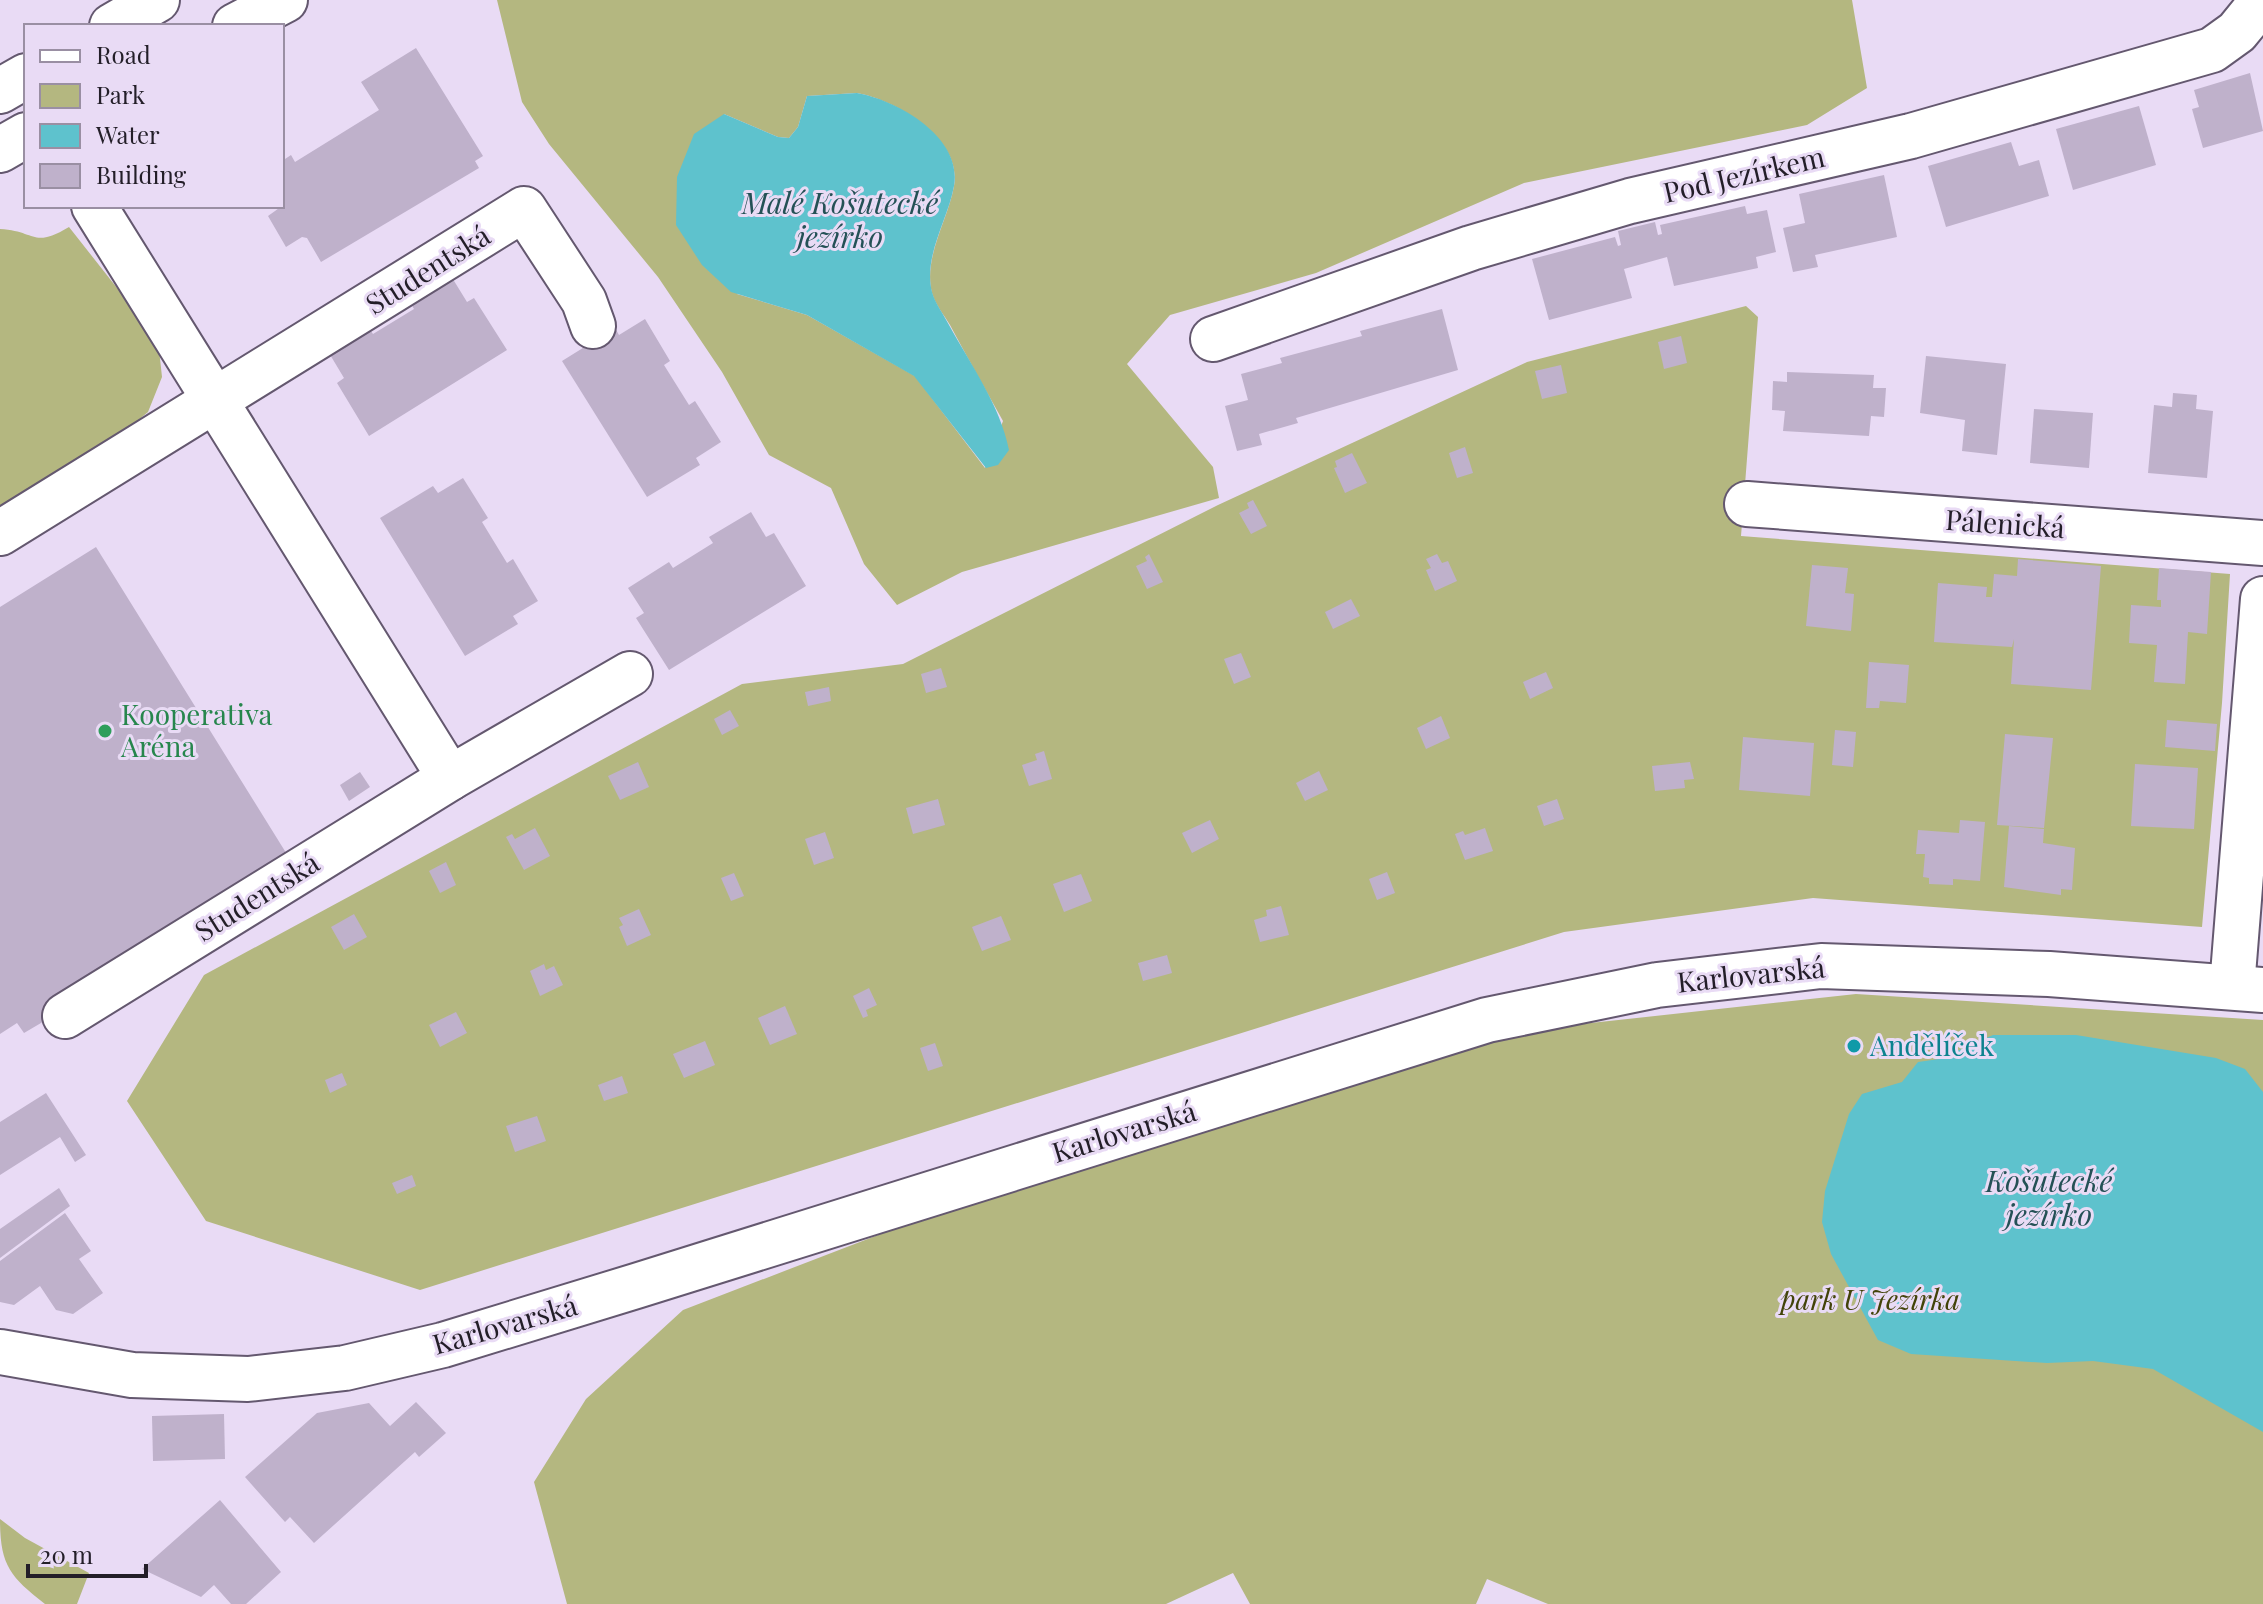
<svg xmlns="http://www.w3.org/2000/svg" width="2263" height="1604" viewBox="0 0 2263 1604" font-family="'Playfair Display',serif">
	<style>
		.green { fill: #b4b780; fill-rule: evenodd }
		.water { fill: #5ec2cd }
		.building { fill: #bfb1cb }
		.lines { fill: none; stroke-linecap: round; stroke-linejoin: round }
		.street-casing { stroke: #64586f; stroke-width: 48 }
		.primary-casing { stroke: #64586f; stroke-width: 48 }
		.street { stroke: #fff; stroke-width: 44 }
		.primary { stroke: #fff; stroke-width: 44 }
		.leisure-dot { fill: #2e9e5b; stroke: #e9dbf5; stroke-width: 3 }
		.culture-dot { fill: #0f9aa8; stroke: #e9dbf5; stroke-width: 3 }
		.labels { text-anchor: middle; stroke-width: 6; stroke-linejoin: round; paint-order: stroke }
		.street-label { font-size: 28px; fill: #231e28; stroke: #e9dbf5 }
		.leisure-label { font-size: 28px; fill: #27864d; stroke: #e9dbf5; text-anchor: start }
		.culture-label { font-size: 28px; fill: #0d838f; stroke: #e9dbf5; text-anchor: start }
		.park-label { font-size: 28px; font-style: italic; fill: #424309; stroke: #e9dbf5 }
		.water-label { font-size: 30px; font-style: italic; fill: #245156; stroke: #e9dbf5 }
	</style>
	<rect width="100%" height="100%" fill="#e9dbf5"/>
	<g class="green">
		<path d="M497,0h1355l15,88 -60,37 -283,58 -208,90 -146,42 -43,49 86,103 6,31 -257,74 -65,33 -33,-41 -33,-76 -62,-33 -47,-83 -64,-95 -109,-133 -27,-42zM857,93c39,7 106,46 97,93 -6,34 -31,71 -22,107 3,11 12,22 18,32 17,32 35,64 53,96l-18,47 -70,-92 -108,-61 -70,-21 -13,-180 54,23 11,1 9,-11 9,-31z"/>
		<path d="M69,227l89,113 4,37 -14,35 -29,24 -119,73v-280c37,2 32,20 69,-2z"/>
		<path d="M1746,306l12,11 -17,219 489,38 -8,129 -20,224 -389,-29 -249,34 -1144,358 -214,-69 -79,-120 77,-126 538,-291 161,-20 315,-159 309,-143z"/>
		<path d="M1856,994l407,26v584h-715l-61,-25 -11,25h-226l-17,-31 -67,31h-599l-33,-122 52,-83 97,-89 320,-123 506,-155z"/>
		<path d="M0,1519l25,19 64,35 -12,31h-32c-36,-28 -45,-40 -45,-85z"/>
	</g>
	<g class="water">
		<path d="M857,93c40,7 106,44 97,93 -6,34 -31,70 -22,106 3,11 12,23 17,33 22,40 51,80 60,125l-11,15 -12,3 -72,-92 -107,-61 -76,-23 -29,-27 -26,-40 1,-48 17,-43 30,-20 54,23 11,1 9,-11 9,-31z"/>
		<path d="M1993,1035h83l140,23 29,11 18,23v340l-110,-63 -60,-8 -46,2 -136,-9 -33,-14 -47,-86 -9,-32 3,-31 24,-77 13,-20 40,-12 16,-20 21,-3z"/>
	</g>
	<g class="building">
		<path d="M416,48l67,108 -8,5 4,7 -158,94 -14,-24 -5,-1 -16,10 -18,-31 14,-10v-45l9,-6 4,7 84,-52 -18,-28z"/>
		<path d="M2250,73l13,58 -60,17 -11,-39 7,-2 -5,-17z"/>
		<path d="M2139,106l17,59 -83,25 -17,-61z"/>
		<path d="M2011,142l8,24 20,-6 10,36 -103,31 -18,-61z"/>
		<path d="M1884,175l13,62 -82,18 3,12 -25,5 -10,-44 22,-5 -6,-29z"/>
		<path d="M1745,206l2,8 20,-4 9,42 -20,5 2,11 -84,18 -7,-29 -43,12 8,29 -83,22 -17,-61 83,-22 3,9 3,-1 -3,-14 37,-9 3,13 4,-1 -2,-9z"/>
		<path d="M451,276l16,26 7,-4 33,52 -138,86 -32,-53 7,-5 -15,-25 40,-25 4,6 41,-25 -4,-7z"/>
		<path d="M1442,309l16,61 -162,48 2,5 -39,11 3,11 -25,6 -12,-45 23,-6 -7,-26 41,-11 -2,-5 82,-22 -2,-5z"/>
		<path d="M645,319l25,42 -6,4 25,40 6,-4 26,41 -25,16 4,7 -53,32 -85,-136 53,-33 4,7z"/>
		<path d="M1681,336l6,27 -23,6 -6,-27z"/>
		<path d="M1926,356l80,8 -9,91 -35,-4 3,-31 -45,-7z"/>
		<path d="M1561,365l6,28 -25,6 -7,-28z"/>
		<path d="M1787,372l87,3 -1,13h13l-2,29 -13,-1 -2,20 -86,-5 2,-20 -13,-1 1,-29 14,1z"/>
		<path d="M2173,393l24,2 -1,14 17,2 -6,67 -59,-5 6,-68 18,2z"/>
		<path d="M2034,409l59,4 -4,55 -59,-5z"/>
		<path d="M1465,447l8,26 -16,5 -8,-25z"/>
		<path d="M1352,453l15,30 -22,10 -11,-25 3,-1 -2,-6z"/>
		<path d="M463,478l25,40 -6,4 25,41 6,-4 25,42 -25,15 5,8 -53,32 -85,-138 53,-32 5,7z"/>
		<path d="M1253,500l14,26 -16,8 -12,-21 10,-5 -2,-5z"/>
		<path d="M751,512l15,25 8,-4 32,53 -137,84 -33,-52 8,-5 -16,-25 41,-26 4,6 40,-25 -4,-6z"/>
		<path d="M96,547l192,309 -247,167 -17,10 -7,-10 -17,11v-427z"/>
		<path d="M1149,554l14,28 -16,7 -11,-23 11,-5 -2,-4z"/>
		<path d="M1437,554l5,9 6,-2 9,20 -22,10 -9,-21 5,-2 -5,-9z"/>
		<path d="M2018,559l83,7 -10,124 -80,-6 3,-45 -2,8 -78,-5 4,-59 49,4 -1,10h6l2,-23 23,2z"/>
		<path d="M1812,565l36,3 -3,25 9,1 -3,37 -45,-5z"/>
		<path d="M2159,568l52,4 -4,62 -19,-2 -3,52 -31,-2 3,-37 -28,-2 2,-38 30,2v-7h-4z"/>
		<path d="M1351,599l9,17 -27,13 -8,-17z"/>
		<path d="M1241,653l10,24 -17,7 -10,-25z"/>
		<path d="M1869,662l40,3 -3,38 -26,-2 -1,7h-13z"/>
		<path d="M941,668l6,19 -21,6 -5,-19z"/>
		<path d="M1546,672l7,16 -23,11 -7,-17z"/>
		<path d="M829,687l2,14 -23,5 -3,-14z"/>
		<path d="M730,710l9,16 -17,9 -8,-16z"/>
		<path d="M1441,716l9,22 -24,11 -9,-21z"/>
		<path d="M2167,720l50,4 -2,27 -50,-4z"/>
		<path d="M1835,730l21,2 -3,35 -21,-2z"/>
		<path d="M2005,734l48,4 -9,90 -47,-3z"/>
		<path d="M1743,737l71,6 -4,53 -71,-6z"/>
		<path d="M1044,751l8,28 -23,7 -7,-21 15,-5 -2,-6z"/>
		<path d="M638,762l11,25 -29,13 -12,-24z"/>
		<path d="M1690,762l4,17 -10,1 1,8 -30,3 -3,-25z"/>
		<path d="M2135,764l63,4 -4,61 -63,-3z"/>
		<path d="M1319,771l9,19 -23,11 -9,-18z"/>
		<path d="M360,772l10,15 -21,14 -9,-16z"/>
		<path d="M938,799l7,26 -32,9 -7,-26z"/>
		<path d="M1557,799l7,20 -20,7 -7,-20z"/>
		<path d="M1210,820l9,19 -27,14 -10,-20z"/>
		<path d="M1960,820l25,2 -5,59 -27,-2v6l-24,-1v-6l-6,-1 2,-23h-9l2,-24 41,3z"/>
		<path d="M2009,826l35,3 -1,14 32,5 -3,42 -11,-1v6l-57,-8z"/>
		<path d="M535,828l15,28 -26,14 -18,-33 6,-3 3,5z"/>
		<path d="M1485,828l8,23 -28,9 -10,-26 8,-3 2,4z"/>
		<path d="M825,832l9,26 -20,7 -9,-26z"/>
		<path d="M446,862l10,23 -16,8 -11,-22z"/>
		<path d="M1387,872l8,21 -18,7 -8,-21z"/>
		<path d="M734,873l10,23 -13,5 -10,-23z"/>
		<path d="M1081,874l11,27 -28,11 -11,-28z"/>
		<path d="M1281,906l8,29 -29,7 -6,-22 13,-4 -1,-6z"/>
		<path d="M639,909l12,26 -24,11 -8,-19 4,-2 -4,-7z"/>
		<path d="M354,914l13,23 -23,13 -13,-23z"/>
		<path d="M1001,916l10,24 -29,11 -10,-24z"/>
		<path d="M1167,955l5,18 -29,8 -5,-18z"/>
		<path d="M544,964l2,6 8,-4 9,19 -23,11 -10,-25z"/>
		<path d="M869,988l8,17 -11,5 2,6 -5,2 -10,-22z"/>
		<path d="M785,1006l12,28 -27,11 -12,-27z"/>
		<path d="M456,1012l11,21 -27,14 -11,-22z"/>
		<path d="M705,1041l10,24 -31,13 -11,-24z"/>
		<path d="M935,1043l8,23 -15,5 -8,-23z"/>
		<path d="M342,1073l5,12 -17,8 -5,-13z"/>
		<path d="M622,1076l6,17 -24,8 -6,-16z"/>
		<path d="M46,1093l40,62 -11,7 -15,-25 -60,38v-53z"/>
		<path d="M537,1116l9,25 -31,11 -9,-26z"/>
		<path d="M412,1175l4,11 -19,8 -5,-11z"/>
		<path d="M59,1188l11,18 -70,52v-29z"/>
		<path d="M65,1213l26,38 -12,8 24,34 -30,21 -17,-4 -16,-24 -26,19 -14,-3v-41z"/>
		<path d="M416,1402l30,31 -27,24 -4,-5 -101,91 -24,-26 -5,5 -40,-45 72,-64 52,-10 21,23z"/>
		<path d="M224,1414l1,45 -72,2 -1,-45z"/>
		<path d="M220,1500l61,72 -35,32h-15l-17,-19 -13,12 -59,-28z"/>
	</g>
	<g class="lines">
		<g class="street-casing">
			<g id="street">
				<path d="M1213,339l258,-91 159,-47 281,-65 301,-86 25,-18 26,-32"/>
				<path d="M1747,504l516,39"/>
				<path d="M0,533l524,-324 60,92 9,25"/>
				<path d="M450,778l180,-104"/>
				<path d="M2232,987l31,-388"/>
				<path d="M65,1016l385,-238 -356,-572"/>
				<path d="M0,1352l132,23 116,4 97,-11 98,-23 193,-59 851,-266 170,-35 164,-19 228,8 214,16"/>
			</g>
		</g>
		<g class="primary-casing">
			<g id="primary">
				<path d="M112,26l45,-26"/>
				<path d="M235,26l50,-26"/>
				<path d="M0,91l26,-15"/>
				<path d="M0,150l26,-15"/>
			</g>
		</g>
		<use href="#street" class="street"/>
		<use href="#primary" class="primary"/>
	</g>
	<circle class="leisure-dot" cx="105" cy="731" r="8"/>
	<circle class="culture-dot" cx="1854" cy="1046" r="8"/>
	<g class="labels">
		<g class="street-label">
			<text transform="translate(1744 175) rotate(-13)" y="10">Pod Jezírkem</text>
			<text transform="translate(428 270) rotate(-32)" y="10">Studentská</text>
			<text transform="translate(2005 524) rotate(4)" y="10">Pálenická</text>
			<text transform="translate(257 897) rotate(-32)" y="10">Studentská</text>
			<text transform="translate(1751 975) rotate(-6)" y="10">Karlovarská</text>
			<text transform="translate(1124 1132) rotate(-17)" y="10">Karlovarská</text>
			<text transform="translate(505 1325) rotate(-16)" y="10">Karlovarská</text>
		</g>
		<g class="leisure-label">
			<text x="121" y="725">Kooperativa<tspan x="121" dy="32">Aréna</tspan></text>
		</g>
		<g class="culture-label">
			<text x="1870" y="1056">Andělíček</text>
		</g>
		<g class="park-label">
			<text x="1870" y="1310">park U Jezírka</text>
		</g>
		<g class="water-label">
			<text x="840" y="214">Malé Košutecké<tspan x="840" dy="34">jezírko</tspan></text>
			<text x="2049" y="1192">Košutecké<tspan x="2049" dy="34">jezírko</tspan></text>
		</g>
	</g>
	<rect x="24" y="24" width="260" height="184" fill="#e9dbf5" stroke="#9a8fa3" stroke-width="2"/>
	<rect x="40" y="50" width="40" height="12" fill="#ffffff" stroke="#9a8fa3" stroke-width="2"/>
	<text x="96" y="64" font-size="24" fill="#231e28">Road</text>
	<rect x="40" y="84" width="40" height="24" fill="#b4b780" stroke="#9a8fa3" stroke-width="2"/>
	<text x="96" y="104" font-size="24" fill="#231e28">Park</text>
	<rect x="40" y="124" width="40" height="24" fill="#5ec2cd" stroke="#9a8fa3" stroke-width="2"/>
	<text x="96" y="144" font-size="24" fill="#231e28">Water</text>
	<rect x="40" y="164" width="40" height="24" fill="#bfb1cb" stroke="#9a8fa3" stroke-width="2"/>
	<text x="96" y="184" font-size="24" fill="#231e28">Building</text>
	<path d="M28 1564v12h118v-12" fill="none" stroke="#231e28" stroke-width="4"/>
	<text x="40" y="1564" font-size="24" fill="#231e28" stroke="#e9dbf5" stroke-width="6" paint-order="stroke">20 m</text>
</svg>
